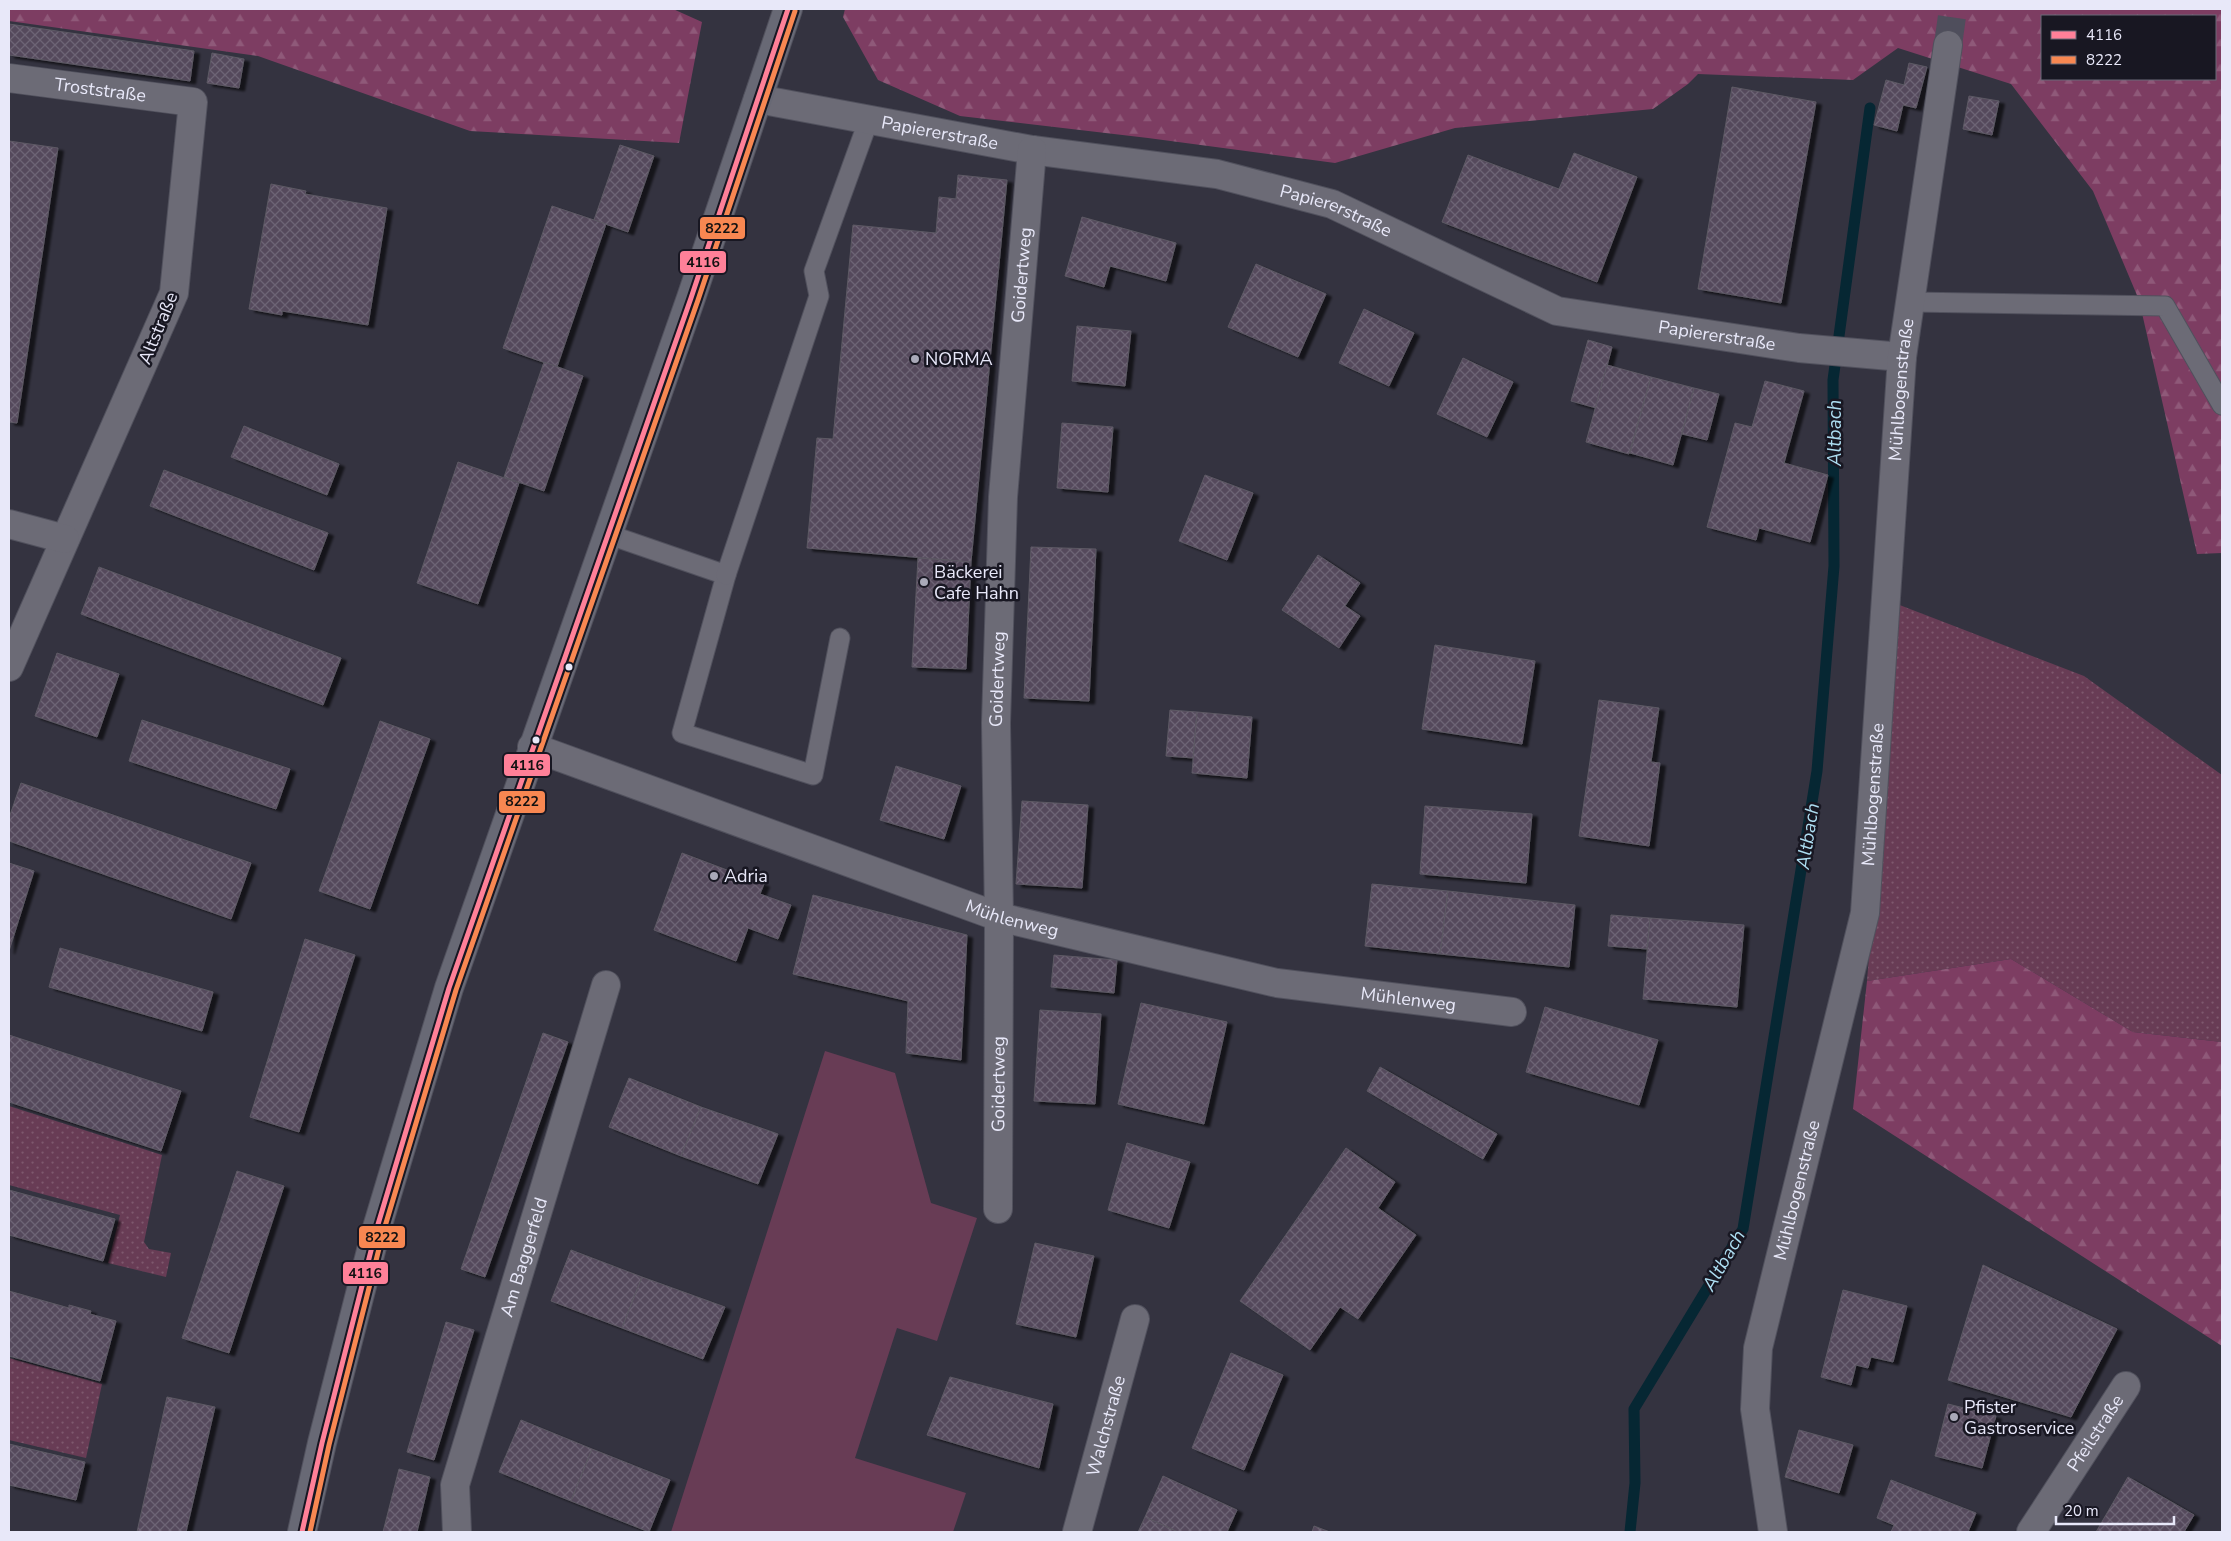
<svg xmlns="http://www.w3.org/2000/svg" width="2231" height="1541" viewBox="0 0 2231 1541" font-family="'Nunito Sans',sans-serif">
	<style>
		.grass { fill: url(#grass-dots) }
		.forest { fill: url(#forest-firs); fill-rule: evenodd }
		.green { fill: #683c55 }
		.lines { fill: none; stroke-linecap: round; stroke-linejoin: round }
		.stream { stroke: #062733; stroke-width: 11 }
		.building { fill: url(#building-cross-hatch); stroke: #5d5964; filter: url(#shadow) }
		.street-tunnel { stroke: #4f4e5c; stroke-width: 28; stroke-dasharray: 28 14; stroke-linecap: butt }
		.lane-casing { stroke: #51515d; stroke-width: 21 }
		.street-casing { stroke: #51515d; stroke-width: 30 }
		.secondary-casing { stroke: #51515d; stroke-width: 30 }
		.lane { stroke: #6c6b76; stroke-width: 19 }
		.street { stroke: #6c6b76; stroke-width: 28 }
		.secondary { stroke: #686975; stroke-width: 28 }
		.bus-1-casing { stroke: #181722; stroke-width: 9 }
		.bus-2-casing { stroke: #181722; stroke-width: 9 }
		.bus-1 { stroke: #ff8098; stroke-width: 5 }
		.bus-2 { stroke: #f88751; stroke-width: 5 }
		.poi-dot { fill: #a9a9b8; stroke: #181722; stroke-width: 2 }
		.bus-dot { fill: #e8e8f9; stroke: #181722; stroke-width: 2 }
		.labels { text-anchor: middle; stroke-width: 5; stroke-linejoin: round; paint-order: stroke }
		.street-label { font-size: 18px; fill: #e8e8f9; stroke: #181722 }
		.poi-label { font-size: 18px; fill: #e8e8f9; stroke: #181722; text-anchor: start }
		.water-label { font-size: 19px; font-style: italic; fill: #adddf1; stroke: #181722 }
		.line-badge { stroke: #181722; stroke-width: 2 }
		.pale-badge-label { font-size: 14px; text-anchor: middle; font-weight: bold; fill: #111 }
	</style>
	<defs>
		<pattern id="grass-dots" width="8" height="8" patternUnits="userSpaceOnUse" patternTransform="scale(1.25)"><rect width="8" height="8" fill="#683c55"/><path d="M2 2h.1M6 6h.1" fill="none" stroke="#7e586e" stroke-width="1.8" stroke-linecap="round"/></pattern>
		<pattern id="forest-firs" width="22" height="20" patternUnits="userSpaceOnUse" patternTransform="scale(1.25)"><rect width="22" height="20" fill="#7d3d62"/><path d="M5 1l3.5 6h-7zM16 11l3.5 6h-7z" fill="#8f5979"/></pattern>
		<pattern id="building-cross-hatch" width="8" height="8" patternUnits="userSpaceOnUse" patternTransform="scale(1.25)"><rect width="8" height="8" fill="#544a5c"/><path d="M0 0l8 8M0 8l8-8" fill="none" stroke="#6d6474"/></pattern>
		<filter id="shadow"><feDropShadow dx="5.5" dy="3" stdDeviation="1" flood-color="#0009"/></filter>
	</defs>
	<rect width="100%" height="100%" fill="#343340"/>
	<g class="grass">
		<path d="M1897,604l187,72 138,99v267l-89,-10 -122,-73 -144,22z"/>
		<path d="M9,1106l153,49 -18,87 5,7 22,4 -5,24 -58,-14 12,-48 -111,-30z"/>
		<path d="M9,1358l93,26 -16,74 -77,-18z"/>
	</g>
	<g class="forest">
		<path d="M9,9h664l29,13 -23,121 -209,-12 -212,-75 -249,-35z"/>
		<path d="M845,9h1377v544l-25,1 -58,-254 -46,-109 -82,-107 -113,-36 -45,32 -155,-6 -10,10 -35,25 -198,19 -120,35 -187,-25 -188,-22 -82,-36 -35,-63zM2042,16h173v63h-173z"/>
		<path d="M2011,959l122,73 89,10v304l-369,-237 14,-128z"/>
	</g>
	<path class="green" d="M825,1051l70,22 36,130 46,15 -40,123 -40,-13 -42,130 111,35 -13,39h-282z"/>
	<g class="lines">
		<path class="stream" d="M1630,1532l5,-49 -1,-74 109,-180 74,-458 17,-205 -1,-186 37,-272"/>
	</g>
	<g class="building">
		<path d="M9,24l185,27 -4,30 -181,-26z"/>
		<path d="M212,53l32,6 -5,29 -32,-5z"/>
		<path d="M1909,63l18,4 -11,41 -13,-3 -6,26 -23,-6 12,-45 18,5z"/>
		<path d="M1732,87l84,15 -35,201 -83,-14z"/>
		<path d="M1969,96l30,5 -7,34 -29,-6z"/>
		<path d="M9,141l49,7 -41,275 -8,-1z"/>
		<path d="M620,145l34,11 -26,76 -34,-12z"/>
		<path d="M1574,153l63,24 -40,105 -155,-60 26,-67 91,34z"/>
		<path d="M958,175l49,5 -36,382 -164,-14 10,-110 16,1 20,-214 83,8 3,-36 17,2z"/>
		<path d="M271,184l35,7 -1,3 82,14 -19,117 -86,-14v4l-33,-6z"/>
		<path d="M552,206l54,18 -49,143 -54,-19z"/>
		<path d="M1082,217l94,26 -10,38 -56,-15 -6,21 -39,-11z"/>
		<path d="M1256,264l70,30 -28,63 -70,-30z"/>
		<path d="M1364,309l50,24 -25,53 -50,-23z"/>
		<path d="M1077,326l54,5 -6,55 -53,-5z"/>
		<path d="M1588,340l24,7 -16,61 -25,-7z"/>
		<path d="M1463,358l50,24 -26,55 -50,-23z"/>
		<path d="M544,362l39,14 -39,115 -40,-14z"/>
		<path d="M1607,365l44,12 -22,77 -43,-12z"/>
		<path d="M1651,377l43,11 -21,77 -43,-12z"/>
		<path d="M1765,381l39,10 -20,72 44,12 -18,67 -51,-14 -3,12 -49,-13 28,-104 17,4z"/>
		<path d="M1694,388l25,6 -12,46 -25,-6z"/>
		<path d="M1062,423l51,4 -5,65 -51,-4z"/>
		<path d="M244,426l95,38 -12,31 -96,-38z"/>
		<path d="M458,462l61,21 -41,121 -61,-21z"/>
		<path d="M164,470l164,63 -14,37 -164,-64z"/>
		<path d="M1205,475l48,18 -26,67 -48,-19z"/>
		<path d="M1031,547l65,2 -7,152 -65,-3z"/>
		<path d="M1318,555l42,28 -15,23 15,10 -21,32 -57,-38z"/>
		<path d="M918,558l53,4 -5,107 -54,-2z"/>
		<path d="M99,567l242,91 -18,47 -242,-91z"/>
		<path d="M1435,645l100,16 -13,83 -100,-15z"/>
		<path d="M57,653l62,21 -22,63 -62,-21z"/>
		<path d="M1599,700l60,8 -8,54 9,1 -11,83 -70,-10z"/>
		<path d="M1170,710l27,2 -4,46 -27,-2z"/>
		<path d="M1197,712l55,5 -5,61 -55,-5z"/>
		<path d="M142,720l148,49 -14,40 -147,-48z"/>
		<path d="M380,721l50,18 -60,170 -51,-18z"/>
		<path d="M896,766l65,20 -17,53 -64,-19z"/>
		<path d="M21,783l230,80 -20,56 -222,-78v-23z"/>
		<path d="M1022,801l66,4 -6,83 -66,-4z"/>
		<path d="M1425,806l107,8 -6,69 -106,-9z"/>
		<path d="M682,853l82,31 -4,10 31,11 -13,34 -30,-11 -12,33 -82,-31z"/>
		<path d="M9,863l25,8 -25,80z"/>
		<path d="M1372,884l76,7 -8,63 -75,-8z"/>
		<path d="M1448,891l127,14 -6,62 -129,-13z"/>
		<path d="M813,895l154,40 -6,125 -55,-7 2,-52 -115,-27z"/>
		<path d="M1611,915l39,3 -3,31 -39,-3z"/>
		<path d="M1650,918l94,7 -7,82 -94,-8z"/>
		<path d="M305,939l50,16 -56,177 -49,-15z"/>
		<path d="M60,948l153,44 -11,39 -153,-44z"/>
		<path d="M1054,955l63,5 -3,33 -63,-6z"/>
		<path d="M1141,1003l86,19 -23,102 -86,-20z"/>
		<path d="M1545,1007l113,33 -19,65 -113,-33z"/>
		<path d="M1040,1010l61,4 -6,90 -61,-3z"/>
		<path d="M543,1033l25,9 -83,235 -24,-8z"/>
		<path d="M9,1035l172,56 -20,60 -152,-49z"/>
		<path d="M1380,1067l117,67 -14,25 -116,-68z"/>
		<path d="M629,1078l72,29 -20,49 -72,-29z"/>
		<path d="M701,1107l77,27 -20,50 -77,-28z"/>
		<path d="M1127,1143l63,19 -21,66 -61,-18z"/>
		<path d="M1346,1148l49,34 -17,26 38,27 -58,84 -18,-12 -30,43 -70,-49z"/>
		<path d="M237,1171l47,15 -55,167 -47,-15z"/>
		<path d="M9,1190l106,29 -12,42 -94,-26z"/>
		<path d="M1035,1243l59,13 -18,81 -60,-13z"/>
		<path d="M571,1250l71,27 -20,51 -71,-27z"/>
		<path d="M1983,1265l134,64 -46,88 -123,-37z"/>
		<path d="M642,1277l83,30 -22,52 -81,-31z"/>
		<path d="M1843,1290l64,16 -14,56 -22,-5 -3,11 -12,-3 -5,20 -30,-8z"/>
		<path d="M9,1291l60,17v-3l22,6 -1,3 26,7 -16,60 -91,-25z"/>
		<path d="M446,1322l28,8 -40,130 -27,-8z"/>
		<path d="M1231,1353l52,22 -39,95 -52,-22z"/>
		<path d="M950,1377l103,27 -14,64 -112,-33z"/>
		<path d="M167,1397l48,10 -29,125h-49z"/>
		<path d="M1948,1404l48,12 -14,52 -47,-12z"/>
		<path d="M521,1420l71,29 -21,52 -72,-29z"/>
		<path d="M1799,1430l54,15 -14,48 -54,-16z"/>
		<path d="M9,1444l76,18 -9,38 -67,-15z"/>
		<path d="M592,1449l78,31 -21,52 -78,-31z"/>
		<path d="M399,1469l31,8 -13,55h-34z"/>
		<path d="M1163,1476l74,34 -10,22h-49l-33,-15z"/>
		<path d="M2128,1477l66,38 -10,17h-88z"/>
		<path d="M1891,1480l85,33 -8,19h-77l3,-7 -17,-7z"/>
		<path d="M1145,1517l33,15h-40z"/>
		<path d="M1314,1526l16,6h-18z"/>
	</g>
	<g class="lines">
		<path class="street-tunnel" d="M1948,45l5,-36"/>
		<g class="lane-casing">
			<g id="lane">
				<path d="M1911,302l254,4 57,99"/>
				<path d="M607,534l119,41 -44,158 131,42 27,-137"/>
				<path d="M726,575l93,-279 -5,-25 55,-152"/>
			</g>
		</g>
		<g class="street-casing">
			<g id="street">
				<path id="s1" d="M9,78l184,24 -19,191 -165,374"/>
				<path id="s2" d="M758,99l274,51 185,24 115,30 225,107 242,37 103,9"/>
				<path d="M9,524l56,15"/>
				<path id="s3" d="M532,747l467,170 278,66 235,29"/>
				<path id="s4" d="M998,1209l1,-292 -3,-194 7,-226 29,-347"/>
				<path id="s5" d="M457,1532l-2,-47 151,-500"/>
				<path id="s6" d="M1077,1532l58,-213"/>
				<path id="s7" d="M1773,1532l-18,-123 3,-61 107,-435 37,-556 46,-312"/>
				<path id="s8" d="M2031,1532l95,-146"/>
			</g>
		</g>
		<g class="secondary-casing">
			<path id="secondary" d="M302,1532l20,-89 54,-212 73,-243 242,-690 97,-289"/>
		</g>
		<use href="#lane" class="lane"/>
		<use href="#street" class="street"/>
		<use href="#secondary" class="secondary"/>
		<g class="bus-1-casing">
			<path id="bus-1" d="M302,1532l20,-89 54,-212 73,-243 242,-690 97,-289"/>
		</g>
		<g class="bus-2-casing">
			<path id="bus-2" d="M310,1532l19,-87 54,-212 73,-243 242,-690 97,-289"/>
		</g>
		<use href="#bus-1" class="bus-1"/>
		<use href="#bus-2" class="bus-2"/>
	</g>
	<g class="poi-dot">
		<circle cx="915" cy="359" r="5"/>
		<circle cx="924" cy="582" r="5"/>
		<circle cx="714" cy="876" r="5"/>
		<circle cx="1954" cy="1417" r="5"/>
	</g>
	<g class="bus-dot">
		<circle cx="569" cy="667" r="4.5"/>
		<circle cx="536" cy="740" r="4.5"/>
	</g>
	<g class="labels">
		<g class="street-label">
			<text dy="6" stroke="none"><textPath href="#s1" startOffset="92">Troststraße</textPath></text>
			<text dy="6" stroke="none"><textPath href="#s2" startOffset="185">Papiererstraße</textPath></text>
			<text dy="6" stroke="none"><textPath href="#s2" startOffset="590">Papiererstraße</textPath></text>
			<text dy="6" stroke="none"><textPath href="#s4" startOffset="935">Goidertweg</textPath></text>
			<text transform="translate(158 328) rotate(-68)" y="6">Altstraße</text>
			<text dy="6" stroke="none"><textPath href="#s2" startOffset="995">Papiererstraße</textPath></text>
			<text dy="6" stroke="none"><textPath href="#s7" startOffset="1158">Mühlbogenstraße</textPath></text>
			<text dy="6" stroke="none"><textPath href="#s4" startOffset="530">Goidertweg</textPath></text>
			<text dy="6" stroke="none"><textPath href="#s7" startOffset="752">Mühlbogenstraße</textPath></text>
			<text dy="6" stroke="none"><textPath href="#s3" startOffset="510">Mühlenweg</textPath></text>
			<text dy="6" stroke="none"><textPath href="#s3" startOffset="915">Mühlenweg</textPath></text>
			<text dy="6" stroke="none"><textPath href="#s4" startOffset="125">Goidertweg</textPath></text>
			<text dy="6" stroke="none"><textPath href="#s7" startOffset="348">Mühlbogenstraße</textPath></text>
			<text dy="6" stroke="none"><textPath href="#s5" startOffset="285">Am Baggerfeld</textPath></text>
			<text dy="6" stroke="none"><textPath href="#s6" startOffset="110">Walchstraße</textPath></text>
			<text dy="6" stroke="none"><textPath href="#s8" startOffset="118">Pfeilstraße</textPath></text>
		</g>
		<g class="poi-label">
			<text x="925" y="365">NORMA</text>
			<text x="934" y="578">Bäckerei<tspan x="934" dy="21">Cafe Hahn</tspan></text>
			<text x="724" y="882">Adria</text>
			<text x="1964" y="1413">Pfister<tspan x="1964" dy="21">Gastroservice</tspan></text>
		</g>
		<g class="water-label">
			<text transform="translate(1834 433) rotate(-90)" y="7">Altbach</text>
			<text transform="translate(1807 836) rotate(-81)" y="7">Altbach</text>
			<text transform="translate(1723 1260) rotate(-60)" y="7">Altbach</text>
		</g>
	</g>
	<g class="line-badge">
		<rect x="699" y="216" width="47" height="24" rx="5" fill="#f88751"/>
		<rect x="679" y="250" width="48" height="24" rx="5" fill="#ff8098"/>
		<rect x="503" y="753" width="48" height="24" rx="5" fill="#ff8098"/>
		<rect x="498" y="790" width="48" height="24" rx="5" fill="#f88751"/>
		<rect x="358" y="1225" width="48" height="24" rx="5" fill="#f88751"/>
		<rect x="342" y="1261" width="47" height="24" rx="5" fill="#ff8098"/>
	</g>
	<g class="pale-badge-label">
		<text x="722" y="233">8222</text>
		<text x="703" y="267">4116</text>
		<text x="527" y="770">4116</text>
		<text x="522" y="806">8222</text>
		<text x="382" y="1242">8222</text>
		<text x="365" y="1278">4116</text>
	</g>
	<rect width="2231" height="1541" fill="none" stroke="#e8e8f9" stroke-width="20"/>
	<rect x="2041" y="15" width="175" height="65" fill="#181722" stroke="#6b6b78"/>
	<rect x="2051" y="31" width="25" height="8" fill="#ff8098" stroke="#6b6b78"/>
	<text x="2086" y="40" font-size="15" fill="#e8e8f9">4116</text>
	<rect x="2051" y="56" width="25" height="8" fill="#f88751" stroke="#6b6b78"/>
	<text x="2086" y="65" font-size="15" fill="#e8e8f9">8222</text>
	<path d="M2056 1516v8h118v-8" fill="none" stroke="#e8e8f9" stroke-width="2.5"/>
	<text x="2064" y="1516" font-size="15" fill="#e8e8f9" stroke="#181722" stroke-width="4" paint-order="stroke">20 m</text>
</svg>
